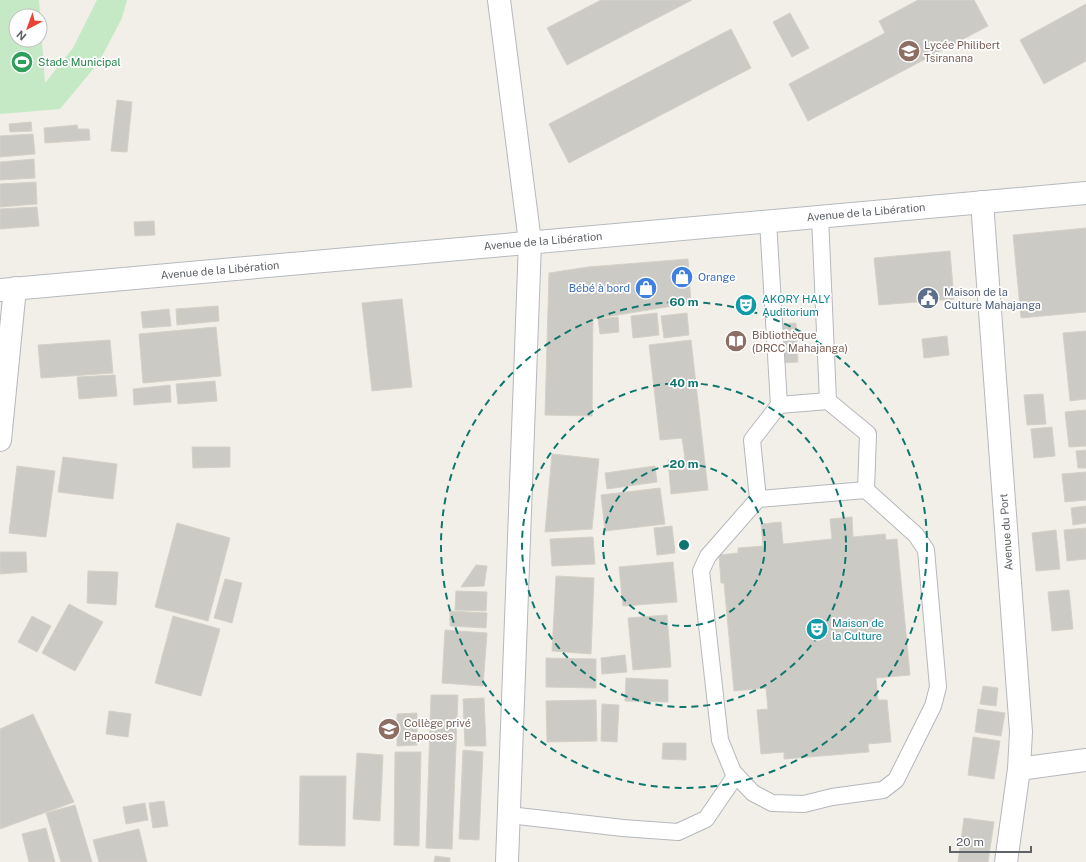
<svg xmlns="http://www.w3.org/2000/svg" width="1086" height="862" viewBox="0 0 1086 862" font-family="'Public Sans',sans-serif">
	<style>
		.green { fill: #c5e8c5; fill-rule: evenodd }
		.building { fill: #cccac5; stroke: #d6d1c6 }
		.lines { fill: none; stroke-linecap: round; stroke-linejoin: round }
		.service-casing { stroke: #b5b8bc; stroke-width: 18 }
		.minor-casing { stroke: #b5b8bc; stroke-width: 24 }
		.secondary-casing { stroke: #b6babf; stroke-width: 24 }
		.service { stroke: #fff; stroke-width: 16 }
		.minor { stroke: #fff; stroke-width: 22 }
		.secondary { stroke: #fff; stroke-width: 22 }
		.ring { fill: none; stroke: #0f766e; stroke-width: 2; stroke-dasharray: 7 5 }
		.labels { text-anchor: middle; stroke-width: 3.5; stroke-linejoin: round; paint-order: stroke }
		.education-label { font-size: 11px; fill: #785e54; stroke: #fff; text-anchor: start }
		.leisure-label { font-size: 11px; fill: #27864d; stroke: #fff; text-anchor: start }
		.street-label { font-size: 11px; fill: #5f6368; stroke: #fff }
		.shop-label { font-size: 11px; fill: #366cbe; stroke: #fff; text-anchor: start }
		.service-label { font-size: 11px; fill: #4e5e75; stroke: #fff; text-anchor: start }
		.culture-label { font-size: 11px; fill: #0d838f; stroke: #fff; text-anchor: start }
		.centre { fill: #0f766e; stroke: #fff; stroke-width: 2 }
		.ring-label { font-size: 12px; text-anchor: middle; font-weight: bold; fill: #0f766e; stroke: #fff; stroke-width: 3.5; stroke-linejoin: round; paint-order: stroke }
	</style>
	<rect width="100%" height="100%" fill="#f1efe8"/>
	<path class="green" d="M0,0h39l6,83 28,-35 24,-48h30l-5,18 -23,44 -39,47 -60,5zM16,16h24v24h-24z"/>
	<g class="building">
		<path d="M601,0h91l-125,65 -20,-37z"/>
		<path d="M918,0h56l14,26 -180,95 -19,-37 96,-51 -6,-12z"/>
		<path d="M1086,4v57l-42,23 -24,-44z"/>
		<path d="M790,13l19,35 -17,9 -19,-35z"/>
		<path d="M731,29l20,39 -182,95 -20,-39z"/>
		<path d="M117,100l15,2 -5,50 -16,-1z"/>
		<path d="M31,122l1,9 -22,1 -1,-8z"/>
		<path d="M77,125l1,4h11l1,11 -45,3 -1,-15z"/>
		<path d="M33,134l2,20 -35,3v-21z"/>
		<path d="M34,159l1,19 -35,2v-18z"/>
		<path d="M36,182l1,22 -37,3v-23z"/>
		<path d="M37,207l2,19 -39,3v-20z"/>
		<path d="M154,221l1,14 -20,1 -1,-14z"/>
		<path d="M1086,228v84l-65,6 -8,-83z"/>
		<path d="M950,251l4,48 -75,6 -5,-47z"/>
		<path d="M688,259l3,44 -98,16 -1,97 -47,-1 4,-142 39,-6z"/>
		<path d="M402,299l10,88 -40,4 -10,-88z"/>
		<path d="M218,306l1,15 -42,4 -1,-16z"/>
		<path d="M169,309l2,17 -28,2 -2,-16z"/>
		<path d="M657,313l2,22 -26,3 -2,-22z"/>
		<path d="M687,313l2,22 -25,3 -3,-22z"/>
		<path d="M618,317l1,15 -19,2 -2,-15z"/>
		<path d="M796,323l2,39 -17,1 -2,-39z"/>
		<path d="M216,327l5,49 -78,7 -4,-49z"/>
		<path d="M1086,331v68l-16,2 -7,-68z"/>
		<path d="M947,336l2,19 -25,3 -2,-19z"/>
		<path d="M110,340l3,33 -72,5 -3,-33z"/>
		<path d="M691,340l17,150 -37,4 -3,-34 17,-1 -3,-21 -22,2 -11,-95z"/>
		<path d="M115,375l2,21 -38,3 -2,-22z"/>
		<path d="M215,381l2,20 -39,3 -2,-20z"/>
		<path d="M170,385l1,17 -37,3 -1,-16z"/>
		<path d="M1043,394l3,30 -19,1 -3,-30z"/>
		<path d="M1086,410v36l-17,1 -4,-35z"/>
		<path d="M1052,427l3,29 -21,2 -3,-29z"/>
		<path d="M192,447h38v20l-37,1z"/>
		<path d="M1086,450v18h-8l-2,-17z"/>
		<path d="M552,454l47,5 -7,70 -47,3z"/>
		<path d="M63,457l54,7 -4,35 -55,-7z"/>
		<path d="M17,466l38,5 -9,66 -37,-4z"/>
		<path d="M655,466l2,16 -50,7 -2,-16z"/>
		<path d="M1086,472v28l-21,2 -3,-28z"/>
		<path d="M660,488l5,36 -60,7 -4,-36z"/>
		<path d="M1086,506v17l-13,2 -2,-17z"/>
		<path d="M852,517l1,20 32,-3 1,6 11,-1 13,136 -34,3 2,22h9l4,42 -23,2 1,8 -85,7v-7l-23,2 -4,-44 11,-1 -2,-21 -32,3 -10,-108h-3l-2,-28 19,-2v-5l25,-2 -2,-22 20,-2 2,22 49,-5 -2,-20z"/>
		<path d="M177,523l53,15 -22,83 -53,-14z"/>
		<path d="M672,526l3,27 -18,2 -3,-27z"/>
		<path d="M1086,528v31l-19,2 -3,-31z"/>
		<path d="M1056,530l4,39 -24,2 -4,-38z"/>
		<path d="M593,537l2,27 -43,2 -2,-27z"/>
		<path d="M0,552h26l1,20 -27,2z"/>
		<path d="M673,562l4,40 -54,4 -4,-39z"/>
		<path d="M476,565l11,1 -3,20 -23,1z"/>
		<path d="M88,571l30,1 -2,33 -29,-2z"/>
		<path d="M556,576l38,2 -3,76 -39,-3z"/>
		<path d="M225,579l17,4 -10,40 -18,-5z"/>
		<path d="M1069,590l4,39 -21,2 -4,-39z"/>
		<path d="M456,591l31,1 -1,19 -31,-1z"/>
		<path d="M69,604l34,18 -28,49 -33,-18z"/>
		<path d="M450,611l37,2 -1,15 -36,-2z"/>
		<path d="M667,615l4,52 -38,3 -5,-52z"/>
		<path d="M32,616l19,10 -14,26 -19,-10z"/>
		<path d="M173,616l47,13 -19,67 -46,-13z"/>
		<path d="M445,630l42,3 -4,53 -41,-3z"/>
		<path d="M625,655l2,17 -25,2 -1,-16z"/>
		<path d="M546,658l50,1v29l-50,-1z"/>
		<path d="M626,678l42,2v22l-43,-1z"/>
		<path d="M983,686l15,2 -2,18 -16,-2z"/>
		<path d="M431,695h27l-6,154 -26,-1z"/>
		<path d="M484,698l2,48h-21l-2,-47z"/>
		<path d="M596,700l1,41 -50,1 -1,-41z"/>
		<path d="M602,704l17,1 -2,37 -16,-1z"/>
		<path d="M978,709l27,4 -4,23 -26,-4z"/>
		<path d="M109,711l22,3 -3,23 -22,-3z"/>
		<path d="M417,713v32l-20,1v-32z"/>
		<path d="M33,714l41,88 -74,27v-100z"/>
		<path d="M973,737l27,4 -6,38 -26,-4z"/>
		<path d="M663,743h23v17l-24,-1z"/>
		<path d="M463,750l20,2 -4,88 -20,-1z"/>
		<path d="M395,752h26l-2,94 -25,-1z"/>
		<path d="M357,753l26,2 -3,66 -27,-2z"/>
		<path d="M300,776h46l-1,70 -46,-1z"/>
		<path d="M164,801l4,25 -15,2 -4,-25z"/>
		<path d="M145,803l3,17 -22,4 -3,-17z"/>
		<path d="M75,805l17,57h-31l-15,-49z"/>
		<path d="M964,818l30,4 -6,40h-30z"/>
		<path d="M46,828l9,34h-26l-7,-28z"/>
		<path d="M139,829l8,33h-48l-6,-22z"/>
		<path d="M435,856l15,2v4h-16z"/>
	</g>
	<g class="lines">
		<g class="service-casing">
			<g id="service">
				<path d="M768,221l11,184 -27,35 6,59 -50,57 -7,15 19,169 13,32 20,21 19,10 32,1 28,-7 51,-7 13,-10 37,-74 5,-19 -12,-137 -10,-15 -50,-45 2,-56 -40,-33 -8,-185"/>
				<path d="M779,405l49,-4"/>
				<path d="M758,499l108,-9"/>
				<path d="M509,815l114,13 55,4 28,-13 30,-44"/>
			</g>
		</g>
		<g class="minor-casing">
			<g id="minor">
				<path d="M499,0l31,242 -23,620"/>
				<path d="M982,202l39,530 -2,37 -13,93"/>
				<path d="M0,440l15,-152"/>
				<path d="M1019,769l67,-9"/>
			</g>
		</g>
		<g class="secondary-casing">
			<path id="secondary" d="M0,290l1086,-97"/>
		</g>
		<use href="#service" class="service"/>
		<use href="#minor" class="minor"/>
		<use href="#secondary" class="secondary"/>
	</g>
	<g class="ring">
		<circle cx="684" cy="545" r="81"/>
		<circle cx="684" cy="545" r="162"/>
		<circle cx="684" cy="545" r="243"/>
	</g>
	<defs>
		<g id="school-disc" transform="scale(1.15)"><circle r="9.5" fill="#8d6e63" stroke="#fff"/><path d="M0-5L7-2L0 1L-7-2ZM-4 1L0 2.5L4 1V4Q0 6-4 4Z" fill="#fff"/></g>
		<g id="stadium-disc" transform="scale(1.15)"><circle r="9.5" fill="#2e9e5b" stroke="#fff"/><path d="M0-5a6.5 5 0 1 0 0 10a6.5 5 0 1 0 0-10ZM-3.5-1.8h7v3.6h-7Z" fill="#fff"/></g>
		<g id="shop-disc" transform="scale(1.15)"><circle r="9.5" fill="#3f7fe0" stroke="#fff"/><path d="M-5-2.5h2.3a2.7 3.5 0 0 1 5.4 0H5L5.5 6h-11ZM-1.5-2.5h3a1.5 2.3 0 0 0-3 0Z" fill="#fff"/></g>
		<g id="civic-disc" transform="scale(1.15)"><circle r="9.5" fill="#5c6f8a" stroke="#fff"/><path d="M-.6-6.5H3V-4.5H.6V-3L4-1V1h2V6H-6V1h2V-1L-.6-3ZM-1.2 2.5V6h2.4V2.5Z" fill="#fff"/></g>
		<g id="theatre-disc" transform="scale(1.15)"><circle r="9.5" fill="#0f9aa8" stroke="#fff"/><path d="M-5-5.5Q0-4 5-5.5V0Q5 5 0 6Q-5 5-5 0ZM-3.3-2.5H-1v1.5H-3.3ZM1-2.5H3.3v1.5H1ZM-2.8 1Q0 5.5 2.8 1Z" fill="#fff"/></g>
		<g id="library-disc" transform="scale(1.15)"><circle r="9.5" fill="#8d6e63" stroke="#fff"/><path d="M-6-4Q-3-5.5-.7-3.5V5Q-3 3-6 4ZM6-4Q3-5.5 .7-3.5V5Q3 3 6 4Z" fill="#fff"/></g>
	</defs>
	<g fill-rule="evenodd">
		<use href="#school-disc" x="909" y="51"/>
		<use href="#stadium-disc" x="22" y="62"/>
		<use href="#shop-disc" x="682" y="277"/>
		<use href="#shop-disc" x="646" y="288"/>
		<use href="#civic-disc" x="928" y="298"/>
		<use href="#theatre-disc" x="746" y="305"/>
		<use href="#library-disc" x="736" y="341"/>
		<use href="#theatre-disc" x="817" y="629"/>
		<use href="#school-disc" x="389" y="729"/>
	</g>
	<g class="labels">
		<g class="education-label">
			<text x="924" y="49">Lycée Philibert<tspan x="924" dy="13">Tsiranana</tspan></text>
			<text x="752" y="339">Bibliothèque<tspan x="752" dy="13">(DRCC Mahajanga)</tspan></text>
			<text x="404" y="727">Collège privé<tspan x="404" dy="13">Papooses</tspan></text>
		</g>
		<g class="leisure-label">
			<text x="38" y="66">Stade Municipal</text>
		</g>
		<g class="street-label">
			<text transform="translate(866 212) rotate(-5)" y="4">Avenue de la Libération</text>
			<text transform="translate(543 241) rotate(-5)" y="4">Avenue de la Libération</text>
			<text transform="translate(220 270) rotate(-5)" y="4">Avenue de la Libération</text>
			<text transform="translate(1006 532) rotate(-94)" y="4">Avenue du Port</text>
		</g>
		<g class="shop-label">
			<text x="698" y="281">Orange</text>
			<text x="630" y="292" text-anchor="end">Bébé à bord</text>
		</g>
		<g class="service-label">
			<text x="944" y="296">Maison de la<tspan x="944" dy="13">Culture Mahajanga</tspan></text>
		</g>
		<g class="culture-label">
			<text x="762" y="303">AKORY HALY<tspan x="762" dy="13">Auditorium</tspan></text>
			<text x="832" y="627">Maison de<tspan x="832" dy="13">la Culture</tspan></text>
		</g>
	</g>
	<circle cx="684" cy="545" r="6" class="centre"/>
	<g class="ring-label">
		<text x="684" y="306">60 m</text>
		<text x="684" y="387">40 m</text>
		<text x="684" y="468">20 m</text>
	</g>
	<g transform="translate(28 28) rotate(221)"><circle r="19" fill="#ffffff" stroke="#bfc1c3"/>
	<path d="M0-3L7 15L0 10L-7 15Z" fill="#ea4335"/>
	<text y="-6" font-size="11" font-weight="bold" text-anchor="middle" fill="#5f6368">N</text>
	</g>
	<path d="M950 846v6h81v-6" fill="none" stroke="#5f6368" stroke-width="2"/>
	<text x="956" y="846" font-size="12" fill="#5f6368" stroke="#ffffff" stroke-width="3" paint-order="stroke">20 m</text>
</svg>
